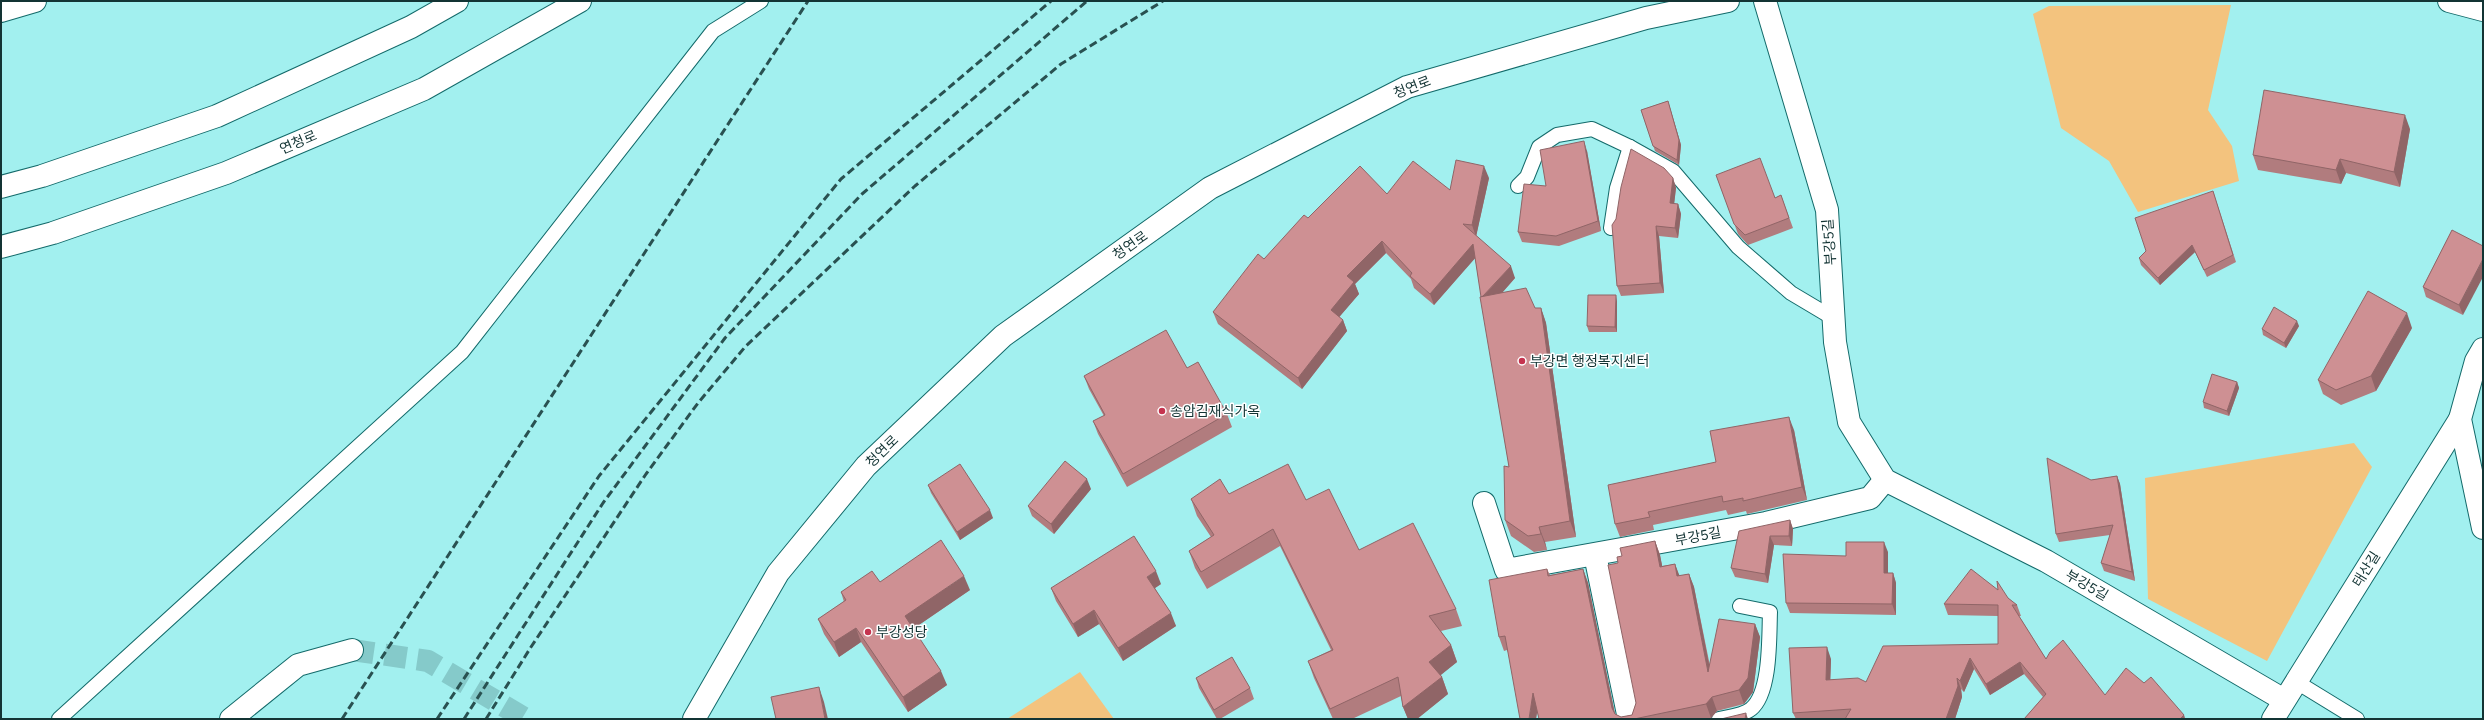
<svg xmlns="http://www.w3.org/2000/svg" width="2484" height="720" viewBox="0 0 2484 720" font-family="Figtree,'Noto Sans KR',sans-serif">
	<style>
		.green { fill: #f3c37e }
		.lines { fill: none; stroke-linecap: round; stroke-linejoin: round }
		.street-tunnel { stroke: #85caca; stroke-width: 22; stroke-dasharray: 22 11; stroke-linecap: butt }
		.lane-casing { stroke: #136a6a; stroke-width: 16 }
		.street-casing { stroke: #136a6a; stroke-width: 24 }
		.secondary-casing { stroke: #136a6a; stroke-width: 24 }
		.highway-casing { stroke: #136a6a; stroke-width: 24 }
		.lane { stroke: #fff; stroke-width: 14 }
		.street { stroke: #fff; stroke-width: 22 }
		.secondary { stroke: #fff; stroke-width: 22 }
		.highway { stroke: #fff; stroke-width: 22 }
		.rail { stroke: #295151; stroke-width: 3; stroke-dasharray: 8 4; stroke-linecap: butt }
		.wall { fill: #b17c7e }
		.shaded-wall { fill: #906567 }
		.building { fill: #ce9093; stroke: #906567 }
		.poi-dot { fill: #c5344f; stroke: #fff; stroke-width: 1.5 }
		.labels { text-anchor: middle; stroke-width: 3; stroke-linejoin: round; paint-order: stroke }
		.street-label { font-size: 14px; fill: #133434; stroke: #fff }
		.poi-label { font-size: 14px; fill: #133434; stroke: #fff; text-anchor: start }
	</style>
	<rect width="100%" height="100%" fill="#a2f0ef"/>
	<g class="green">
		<path d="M2231,5l-23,105 24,36 7,35 -101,31 -29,-51 -48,-33 -28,-114 16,-8z"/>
		<path d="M2354,443l18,24 -105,194 -119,-62 -3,-121z"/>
		<path d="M1080,672l34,47h-107z"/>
	</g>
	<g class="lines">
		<path class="street-tunnel" d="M352,650l76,11 98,58"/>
		<g class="lane-casing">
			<g id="lane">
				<path d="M1518,186l9,-9 12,-30 18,-12 35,-6 38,18"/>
				<path d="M1611,228l6,-40 13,-41 43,24 65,76 53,46 42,25"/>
				<path d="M2295,681l62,38"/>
				<path d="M59,719l403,-367 251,-321 48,-30"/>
				<path d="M1719,719c9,-2 25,-4 32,-10 20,-16 18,-72 19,-97l-30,-6"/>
			</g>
		</g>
		<g class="street-casing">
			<g id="street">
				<path d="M1765,1l62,209 8,132 14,80 36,58 161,81 238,139"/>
				<path d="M1,11l34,-10"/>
				<path d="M1484,503l22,67 260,-47 104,-25 15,-18"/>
				<path d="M1595,555l34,164"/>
				<path d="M231,719l67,-54 54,-15"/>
				<path d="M2273,719l187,-300"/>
			</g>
		</g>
		<g class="secondary-casing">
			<g id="secondary">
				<path d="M2449,1l34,9"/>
				<path d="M2483,349l-7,12 -16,58 23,109"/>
				<path d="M694,719l84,-146 88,-107 137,-130 207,-148 197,-101 239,-69 82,-17"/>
			</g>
		</g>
		<g class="highway-casing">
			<g id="highway">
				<path d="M1,187l41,-11 175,-60 194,-89 46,-26"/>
				<path d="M1,247l52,-14 173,-60 198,-84 156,-88"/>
			</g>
		</g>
		<use href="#lane" class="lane"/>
		<use href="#street" class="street"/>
		<use href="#secondary" class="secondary"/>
		<use href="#highway" class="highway"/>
		<g class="rail">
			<path d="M342,719l466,-718"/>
			<path d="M437,719l162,-243 242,-297 210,-178"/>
			<path d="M464,719l139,-216 122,-165 137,-144 225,-193"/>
			<path d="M486,719l45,-72 115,-173 52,-71 47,-56 170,-161 146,-122 102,-63"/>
		</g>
	</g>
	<g class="wall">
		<path d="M1668,101l13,44 -2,20 -24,-14 -14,-41z"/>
		<path d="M2410,129l-10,58 -54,-14 -5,11 -83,-14 -5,-15z"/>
		<path d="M1587,151l14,80 -42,15 -37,-4 -4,-10 28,-46z"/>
		<path d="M1716,175l59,23 6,-3 12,33 -45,17 -10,-11z"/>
		<path d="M1489,178l-13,58 39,42 -13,15 33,15h6l5,15 30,214 -31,5 2,8 -13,2 -23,-16 -6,-16 4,-53 -34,-209 -41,47 -20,-17 -3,-9 -25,-26 -31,31 4,10 -20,23 4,3 4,11 -45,58 -84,-65 -5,-12 51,-53 44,-41 79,-24 63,-4z"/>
		<path d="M1673,178l3,10 -2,16h4l3,10 -3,24 -19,-2 5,57 -43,3 -4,-10 -1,-67z"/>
		<path d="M2213,191l23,71 -29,15 -12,-25 -35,33 -19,-20 -2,-7z"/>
		<path d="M2452,230l11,85 -37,-18 -3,-10z"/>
		<path d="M1617,301v31h-28l-2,-6z"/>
		<path d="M2299,326l-13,22 -23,-13 -1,-6z"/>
		<path d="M2412,328l-36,63 -35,14 -18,-11 -5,-14z"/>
		<path d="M1084,376l143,38 5,13 -105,60 -29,-53 -5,-13 11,-5 -15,-27z"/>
		<path d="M2237,382l2,6 -10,28 -25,-8 -1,-6z"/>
		<path d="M1794,430l13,70 -60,14 -1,-3 -18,4 -2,-5 -73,15 1,5 -34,7 -5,-13 101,-62z"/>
		<path d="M2117,476l3,8 15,97 -31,-10 -3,-8 9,-28 -51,7 -3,-8 35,-54z"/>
		<path d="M928,485l65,33 -33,22 -29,-47z"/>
		<path d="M1091,489l-37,45 -22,-18 -4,-10z"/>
		<path d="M1229,494l77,6 53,50 97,59 6,17 -21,5 10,14 6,17 -17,13 2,2 6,17 -31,25h-9l-5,-12 -2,-11 -49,23h-19l-19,-41 -6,-17 23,-11 -51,-104 -73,43 -12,-21 -6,-17 22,-14 -14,-21 -6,-17z"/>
		<path d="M1790,520l3,9 -1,17 -18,-1 -6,38 -33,-6 -4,-9z"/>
		<path d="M1655,541l5,14 2,11 13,-2 4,12 10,-2 5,13 16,79 45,-42 5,13 -7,55 -9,12 -27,7 -6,7 -6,1h-166l-2,-7 -1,7 -29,-69 -3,1 -5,-14 48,-68 3,6 33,-6 5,14 27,131 6,3 11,-2 4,-12 -18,-140 4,-7z"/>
		<path d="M1888,552v21h5l3,10v32l-106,-2 -4,-10 60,-47z"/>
		<path d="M880,582l90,8 -57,39 34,56 -39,27 -47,-70 -22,15 -15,-23 -6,-15 26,-17 -3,-10z"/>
		<path d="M1161,584l-6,4 21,38 -53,35 -24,-37 -21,13 -22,-36 -5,-13z"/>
		<path d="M2008,598l9,7 4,11h-2l27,43 59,36 79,20 1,4h-161l19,-22 -19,-23 -34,21 -16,-26 -10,23 -3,-3 1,8 -7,22h-159l-3,-6 38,-54 -1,21 36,2 132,-38v-28l-50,-1 -4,-11z"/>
		<path d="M1196,678l54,10 4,11 -34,20h-3l-18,-31z"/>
	</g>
	<g class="shaded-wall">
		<path d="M1668,101l13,44 -2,20 -2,-5z"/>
		<path d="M2405,115l5,14 -10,58 -6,-15z"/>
		<path d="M1584,141l3,10 14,80 -3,-10z"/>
		<path d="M2340,159l6,14 -5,11 -5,-14z"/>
		<path d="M1484,166l5,12 -13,59 -4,-12z"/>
		<path d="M1673,178l3,10 -3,25 -3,-10z"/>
		<path d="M1678,204l3,10 -3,24 -3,-10z"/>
		<path d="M1656,226l3,10 5,57 -4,-10z"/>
		<path d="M1382,241l4,12 -31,31 4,10 -24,28 -4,-12 16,-34z"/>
		<path d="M1473,244l4,12 -43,49 -4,-11z"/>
		<path d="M2192,245l3,7 -35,33 -2,-7z"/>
		<path d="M2483,259v18l-20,38 -4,-10z"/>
		<path d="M1511,266l4,12 -29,33 -5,-12z"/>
		<path d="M1616,295l1,6v31l-2,-5z"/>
		<path d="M1541,308l5,15 30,214 -6,-16z"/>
		<path d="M2407,313l5,15 -36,63 -5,-15z"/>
		<path d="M1343,320l4,11 -45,58 -4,-11z"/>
		<path d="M2297,321l2,5 -13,22 -2,-5z"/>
		<path d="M2237,382l2,6 -10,28 -2,-5z"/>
		<path d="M1789,417l5,13 13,70 -5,-13z"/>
		<path d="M2117,476l3,8 15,97 -3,-9z"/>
		<path d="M1087,479l4,10 -37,45 -3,-10z"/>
		<path d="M990,510l3,8 -33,22 -3,-8z"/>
		<path d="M1790,520l3,9 -1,17 -3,-10z"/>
		<path d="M1539,527l6,15 2,8 -6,-16z"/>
		<path d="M1770,536l4,9 -6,38 -3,-9z"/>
		<path d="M1655,541l5,14 5,25 -5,-13z"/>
		<path d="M1884,542l4,10v31l-4,-10z"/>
		<path d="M1675,564l5,13 -3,-1z"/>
		<path d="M1583,569l5,14 28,136 -4,-11z"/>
		<path d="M1156,571l5,13 -9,6 -5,-13z"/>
		<path d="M1893,573l3,10v32l-4,-11z"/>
		<path d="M1689,574l5,13 19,98 -5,-13z"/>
		<path d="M964,576l6,14 -60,41 -5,-15z"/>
		<path d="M1094,610l5,14 -21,13 -5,-13z"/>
		<path d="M1171,613l5,13 -53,35 -5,-13z"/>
		<path d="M1755,624l5,13 -7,55 -9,12 -5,-14z"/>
		<path d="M856,628l5,14 -22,15 -5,-15z"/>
		<path d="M1451,645l6,17 -21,17 -7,-17z"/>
		<path d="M1827,647l4,12 -1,32 -4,-11z"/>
		<path d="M1970,658l4,11 -10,23 -4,-11z"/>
		<path d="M2020,662l4,12 -34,21 -4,-11z"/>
		<path d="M941,671l6,14 -39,27 -5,-15z"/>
		<path d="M1442,677l6,17 -31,25h-9l-5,-12z"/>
		<path d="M1957,678l4,11 1,8 -7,22h-9z"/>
		<path d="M819,687l5,15 4,17h-3z"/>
		<path d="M1533,693l5,13 -2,13h-7z"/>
		<path d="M1712,697l5,14 -6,7 -5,-14z"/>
		<path d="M1746,713l2,6h-3z"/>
		<path d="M2184,715l1,4h-5z"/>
	</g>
	<g class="building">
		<path d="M2264,90l141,25 -11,57 -54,-13 -4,11 -83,-15z"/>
		<path d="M1668,101l11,39 -2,20 -24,-14 -12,-36z"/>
		<path d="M1584,141l14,80 -42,15 -38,-4 6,-48 22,2 -6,-36z"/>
		<path d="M1631,149l33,19 9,10 -3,25 8,1 -3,24 -19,-2 4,57 -43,3 -5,-61 4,-6 5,-32z"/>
		<path d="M1760,158l15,40 6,-3 8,23 -44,17 -11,-11 -18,-49z"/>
		<path d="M1456,160l28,6 -12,59 -9,-1 48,42 -28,30 -2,1 -8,-53 -43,50 -20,-18 2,-3 -30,-32 -35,35 7,6 -23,28 12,10 -45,58 -85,-66 45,-58 6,5 40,-44 4,3 52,-52 27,28 26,-33 37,29z"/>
		<path d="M2213,191l20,64 -29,15 -12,-25 -34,33 -19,-20 7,-7 -11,-33z"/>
		<path d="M2452,230l31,16v13l-24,46 -36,-18z"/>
		<path d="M1526,288l9,20h6l29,213 -31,6 2,7 -13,2 -23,-16 -1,-54 5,1 -29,-170z"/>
		<path d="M2368,291l39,22 -36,63 -35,14 -18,-10z"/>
		<path d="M1588,295h28l-1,32 -28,-1z"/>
		<path d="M2274,307l23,14 -13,22 -22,-14z"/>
		<path d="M1166,330l21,38 11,-6 29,52 -104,60 -30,-53 12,-6 -21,-39z"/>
		<path d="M2212,374l25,8 -10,29 -24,-9z"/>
		<path d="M1789,417l13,70 -59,14v-3l-20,4 -1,-6 -74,16 2,5 -35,7 -7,-39 108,-23 -6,-31z"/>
		<path d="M2047,458l44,22 26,-4 15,96 -31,-9 12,-38 -57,9z"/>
		<path d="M1065,461l22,18 -36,45 -23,-18z"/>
		<path d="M960,464l30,46 -33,22 -29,-47z"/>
		<path d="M1288,464l18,36 23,-11 30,61 54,-27 43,86 -27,7 22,29 -22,17 13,15 -39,30 -5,-30 -68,32 -22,-48 25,-11 -60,-121 -72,43 -12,-21 25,-16 -23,-36 29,-20 9,15z"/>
		<path d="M1790,520l-1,16h-19l-5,38 -34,-6 8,-37z"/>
		<path d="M1134,536l22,35 -9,6 24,36 -53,35 -24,-38 -21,14 -22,-36z"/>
		<path d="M941,540l23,36 -59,40 36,55 -38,26 -47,-69 -22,14 -16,-23 28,-19 -5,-8 31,-21 8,11z"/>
		<path d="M1655,541l5,26 15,-3 2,12 12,-2 19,98 11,-53 36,5 -7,54 -9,12 -27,7 -6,7 -72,15h-95l-6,-26 -4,26h-9l-15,-83 -6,1 -10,-57 58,-11 1,7 35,-7 29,139 3,6 6,3 11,-2 4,-12 -28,-138 10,-2 -1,-6 5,-1 -2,-8z"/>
		<path d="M1846,542h38v31h9l-1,31 -106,-1 -3,-49 63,2z"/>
		<path d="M1971,569l27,21 -1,-9 11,17 9,7h-5l34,54 4,-7 13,-12 42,55 21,-27 18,15 7,-6 33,38 -4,4h-156l22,-25 -26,-32 -34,22 -16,-26 -10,23 -3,-3 1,8 -12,33h-101l6,-10 -58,4 -4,-65 38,-1 -1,33 32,-2 8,4 17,-36 115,-2v-39l-54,-1z"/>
		<path d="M1232,657l18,31 -36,22 -18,-32z"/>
		<path d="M819,687l6,32h-49l-5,-22z"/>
		<path d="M1746,713l-1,6h-24z"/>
	</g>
	<g class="poi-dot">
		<circle cx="1522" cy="361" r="4"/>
		<circle cx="1162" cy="411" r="4"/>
		<circle cx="868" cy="632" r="4"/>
	</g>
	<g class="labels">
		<g class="street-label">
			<text transform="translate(1412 87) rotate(-21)" y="5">청연로</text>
			<text transform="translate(298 142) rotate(-23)" y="5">연청로</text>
			<text transform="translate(1829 242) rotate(-94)" y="5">부강5길</text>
			<text transform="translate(1130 245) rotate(-35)" y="5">청연로</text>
			<text transform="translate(882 451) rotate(-44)" y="5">청연로</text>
			<text transform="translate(1698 536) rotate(-11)" y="5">부강5길</text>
			<text transform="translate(2366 569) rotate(-58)" y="5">태산길</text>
			<text transform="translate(2087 585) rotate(30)" y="5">부강5길</text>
		</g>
		<g class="poi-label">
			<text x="1530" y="366">부강면 행정복지센터</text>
			<text x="1170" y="416">송암김재식가옥</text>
			<text x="876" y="637">부강성당</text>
		</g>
	</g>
	<rect width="2484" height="720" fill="none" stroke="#133434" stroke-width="4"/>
</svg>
